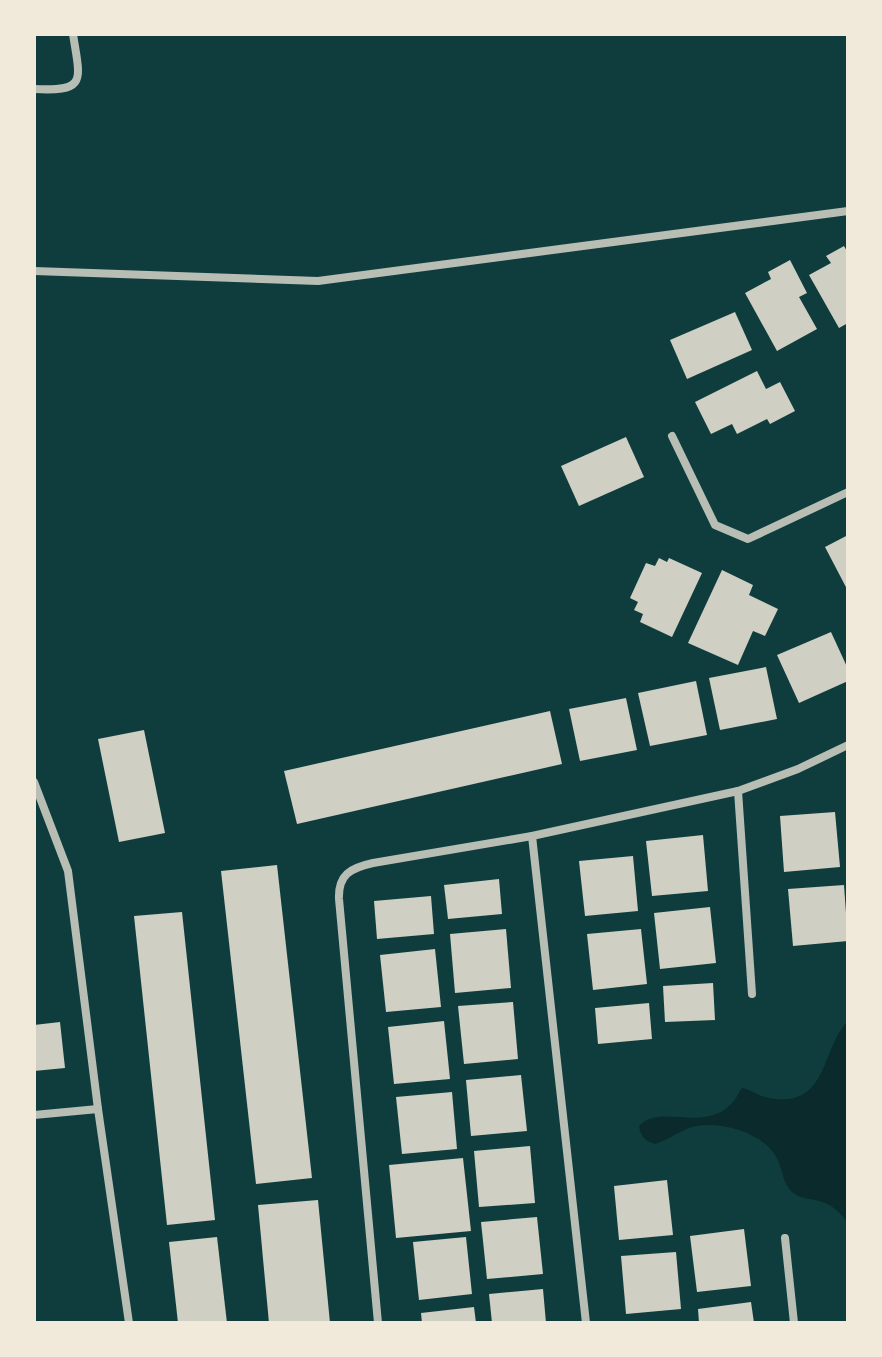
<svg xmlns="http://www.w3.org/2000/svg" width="882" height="1357" font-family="Barlow,sans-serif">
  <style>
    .water { fill: #0a2a2b }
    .building { fill: #cfcfc3 }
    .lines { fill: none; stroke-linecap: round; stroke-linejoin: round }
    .minor { stroke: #b8beb3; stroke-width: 8 }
  </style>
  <rect width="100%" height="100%" fill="#0f3d3e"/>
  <!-- water -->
  <path class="water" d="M848,1021V1223C841,1214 835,1207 825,1203C813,1198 799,1200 790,1190C782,1181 782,1165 775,1155C760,1131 715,1119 689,1128C678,1132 668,1140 655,1144C645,1141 641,1137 639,1126C660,1103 704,1133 731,1104C736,1100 738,1093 742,1088C751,1090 757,1095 765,1097C829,1112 820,1049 848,1021Z"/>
  <!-- building -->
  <g class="building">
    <path d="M844,246L848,253V323L839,328L809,275L831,263L826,256Z"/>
    <path d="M790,260L807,293L799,297L817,329L777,351L745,293L771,279L768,272Z"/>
    <path d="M735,312L752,350L687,379L670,340Z"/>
    <path d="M757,371L766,389L780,382L795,411L770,424L767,419L737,434L732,424L711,434L695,402Z"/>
    <path d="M626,437L644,477L579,506L561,466Z"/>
    <path d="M848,535V591L825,547Z"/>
    <path d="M659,558L667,562L669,558L702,573L672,637L640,622L643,614L634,610L638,602L630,598L646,563L655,566Z"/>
    <path d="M722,570L753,585L749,595L778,609L765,636L753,631L738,665L688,643Z"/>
    <path d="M831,632L848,669V681L799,703L777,655Z"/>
    <path d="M766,667L777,719L720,730L709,678Z"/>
    <path d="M696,681L707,735L650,746L638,693Z"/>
    <path d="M626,698L637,750L580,761L569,709Z"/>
    <path d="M550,711L562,764L297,824L284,771Z"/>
    <path d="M144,730L165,833L119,842L98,739Z"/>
    <path d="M835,812L840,867L784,872L780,816Z"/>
    <path d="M703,835L708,891L652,896L646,841Z"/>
    <path d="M633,856L638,911L585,916L579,861Z"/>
    <path d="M277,865L312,1178L256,1184L221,871Z"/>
    <path d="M499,879L502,914L448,919L444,885Z"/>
    <path d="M844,885L848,941L793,946L788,889Z"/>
    <path d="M431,896L434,934L377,939L374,901Z"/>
    <path d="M710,907L716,963L660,969L654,913Z"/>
    <path d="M182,912L215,1220L167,1225L134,916Z"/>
    <path d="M506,929L511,988L455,993L450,934Z"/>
    <path d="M641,929L647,984L593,990L587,934Z"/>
    <path d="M435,949L441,1007L386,1012L380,955Z"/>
    <path d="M713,983L715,1020L665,1022L663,986Z"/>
    <path d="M513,1002L518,1059L464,1064L458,1006Z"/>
    <path d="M649,1003L652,1039L598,1044L595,1008Z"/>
    <path d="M444,1021L450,1079L394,1084L388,1027Z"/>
    <path d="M60,1022L65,1068L34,1071V1025Z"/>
    <path d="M521,1075L527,1131L471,1136L466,1080Z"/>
    <path d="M452,1092L457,1149L402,1154L396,1097Z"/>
    <path d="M530,1146L535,1203L479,1207L474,1151Z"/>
    <path d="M463,1158L471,1231L396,1238L389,1165Z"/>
    <path d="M667,1180L673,1235L619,1240L614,1186Z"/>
    <path d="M318,1200L330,1323H269L258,1205Z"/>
    <path d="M537,1217L543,1274L487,1279L481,1222Z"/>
    <path d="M744,1229L751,1286L697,1292L690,1236Z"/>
    <path d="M217,1237L227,1323H178L169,1242Z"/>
    <path d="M466,1237L472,1294L419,1300L413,1242Z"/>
    <path d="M676,1252L681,1309L626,1314L621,1256Z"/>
    <path d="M543,1289L546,1323H492L489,1294Z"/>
    <path d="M751,1302L754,1323H699L698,1309Z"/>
    <path d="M474,1307L476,1323H422L421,1313Z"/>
  </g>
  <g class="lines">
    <!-- minor -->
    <g class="minor">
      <path d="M34,89C88,92 80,80 73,34"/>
      <path d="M34,271L318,281L848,211"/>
      <path d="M672,436L715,525L748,539L848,492"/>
      <path d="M34,782L68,871L98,1109L129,1323"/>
      <path d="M738,791L752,994"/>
      <path d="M532,836L586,1323"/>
      <path d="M34,1115L98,1109"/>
      <path d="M785,1238L794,1323"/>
      <path d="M378,1323L339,899C338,875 350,868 373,863L532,836L738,791L798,769L848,745"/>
    </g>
  </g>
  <!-- border -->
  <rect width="882" height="1357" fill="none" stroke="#f1e9da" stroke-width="72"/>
</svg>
